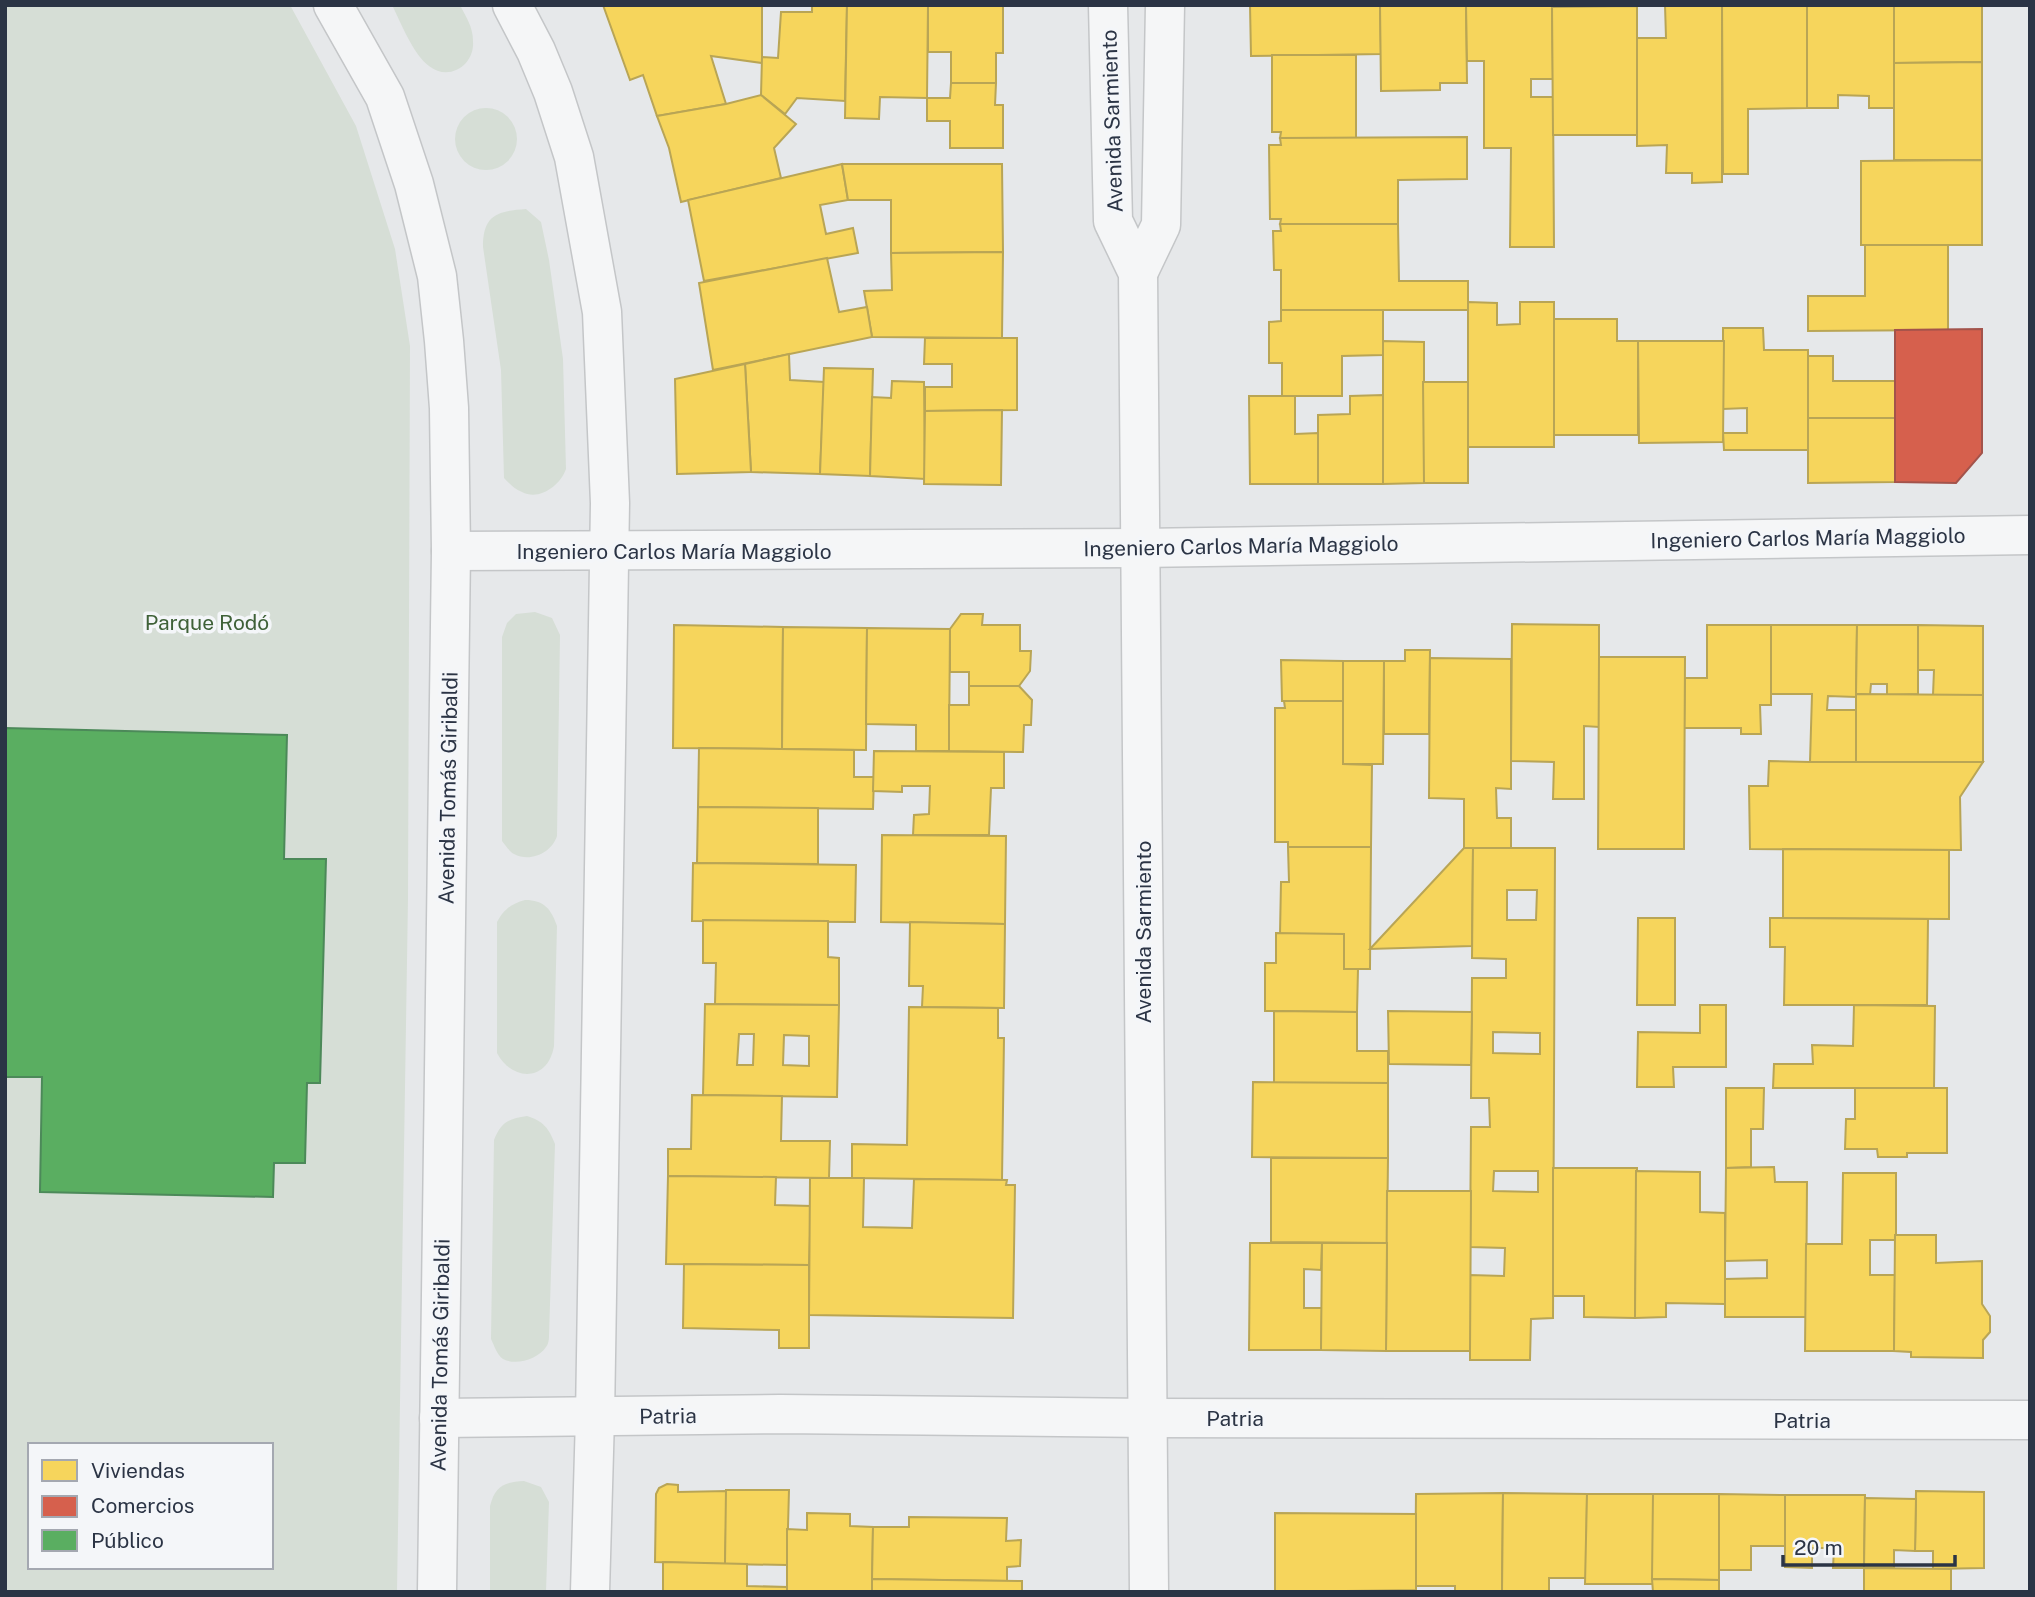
<svg xmlns="http://www.w3.org/2000/svg" width="2035" height="1597" font-family="'Public Sans',sans-serif">
  <style>
    .green { fill: #d6ded6; fill-rule: evenodd }
    .homes { fill: #f6d55c; stroke: #b9a555; stroke-width: 2; fill-rule: evenodd }
    .shops { fill: #d6604d; stroke: #a3534b; stroke-width: 2 }
    .public { fill: #5aae61; stroke: #4c8959; stroke-width: 2 }
    .lines { fill: none; stroke-linecap: round; stroke-linejoin: round }
    .minor-casing { stroke: #c4c6c8; stroke-width: 41 }
    .minor { stroke: #f5f6f7; stroke-width: 38 }
    .labels { text-anchor: middle; dominant-baseline: central; stroke-width: 7; stroke-linejoin: round; paint-order: stroke }
    .street-label { font-size: 21px; fill: #2b3445; stroke: #f4f6f9 }
    .park-label { font-size: 21px; fill: #3f6138; stroke: #f4f6f9 }
  </style>
  <rect width="100%" height="100%" fill="#e6e8ea"/>
  <!-- green -->
  <g class="green">
    <path d="M5,5H290L356,126L395,249L410,346L408,898L397,1592H5ZM30,1445H271V1567H30Z"/>
    <path d="M392,5H460C466,17 473,27 473,41C475,65 449,82 429,66C413,54 401,23 392,5Z"/>
    <circle cx="486" cy="139" r="31"/>
    <path d="M526,209L541,222L549,260L563,359L566,469C560,486 539,501 522,492C514,489 510,484 504,478L501,370L483,247C483,215 497,211 526,209Z"/>
    <path d="M535,612L552,618L560,635L557,836C552,852 531,863 514,854C510,852 505,845 502,841V637L507,623L516,614Z"/>
    <path d="M525,900C544,900 551,909 557,926L554,1046C548,1082 512,1082 497,1053V922C504,909 511,904 525,900Z"/>
    <path d="M527,1116C543,1121 549,1128 555,1144L549,1336C549,1340 548,1345 546,1347C538,1359 516,1366 503,1359C497,1355 494,1345 491,1339L494,1140C501,1122 508,1119 527,1116Z"/>
    <path d="M524,1481L541,1487L549,1502L546,1592H490V1506C495,1486 504,1482 524,1481Z"/>
  </g>
  <!-- homes -->
  <g class="homes">
    <path d="M603,5H762V63L711,56L726,104L657,116L643,75L630,80Z"/>
    <path d="M812,5H847L845,101L797,98L785,114L761,95L762,57L778,58L781,12H812Z"/>
    <path d="M847,5H928L927,98L880,97L879,119L845,118Z"/>
    <path d="M928,5H1003V53H996V83H951V52H928Z"/>
    <path d="M1250,5H1380L1381,54L1251,56Z"/>
    <path d="M1380,5H1466L1467,83H1440V90L1381,91Z"/>
    <path d="M1466,5H1552L1553,79H1531V97H1553L1554,247H1510L1511,148H1484V61H1467Z"/>
    <path d="M1665,5H1722V182L1692,183V173H1666L1667,145L1637,146V38H1666Z"/>
    <path d="M1722,5H1807V108L1748,109V174H1723Z"/>
    <path d="M1807,5H1894V108H1869V96L1838,95V108H1807Z"/>
    <path d="M1894,5H1982V62L1894,63Z"/>
    <path d="M1637,6V135H1553L1552,7Z"/>
    <path d="M1272,55H1356V138H1280L1281,132H1272Z"/>
    <path d="M1982,62V160H1894V63Z"/>
    <path d="M951,83H996L995,105H1003V148H950V121H927V98H950Z"/>
    <path d="M761,95L796,124L774,148L781,178L681,202L669,148L657,116L726,104Z"/>
    <path d="M1467,137V179L1398,180V224H1280L1281,219H1270L1269,145H1281L1280,138Z"/>
    <path d="M1982,160V245H1861V161Z"/>
    <path d="M842,164L848,200L820,205L826,234L853,228L858,253L704,281L688,200Z"/>
    <path d="M842,164H1002L1003,252L891,253V200H848Z"/>
    <path d="M1280,224H1398L1399,281H1468V310H1281V270H1274L1273,231H1281Z"/>
    <path d="M1865,245H1948V330L1808,331V296H1865Z"/>
    <path d="M1003,252L1002,338L872,337L864,291L892,290L891,253Z"/>
    <path d="M827,258L839,312L867,307L872,337L713,370L699,283Z"/>
    <path d="M1468,302L1497,303V325L1520,324V302H1554V447H1468Z"/>
    <path d="M1281,310H1383V355L1342,356V396H1282V363H1269V322L1281,321Z"/>
    <path d="M1554,319H1617V341H1638V435H1554Z"/>
    <path d="M1723,328H1763L1764,350H1808V450H1724L1723,433H1747V408L1723,409Z"/>
    <path d="M925,338H1017V410L925,411V387H952V364H924Z"/>
    <path d="M1383,341L1424,342V483L1383,484Z"/>
    <path d="M1638,341H1724L1723,442L1639,443Z"/>
    <path d="M789,354L790,380L824,382L820,474L751,472L745,364Z"/>
    <path d="M1808,356H1833V381H1895V418H1808Z"/>
    <path d="M745,364L751,472L677,474L675,379Z"/>
    <path d="M824,368L873,369L870,476L820,474Z"/>
    <path d="M892,381L924,382L925,479L870,476L872,397L891,398Z"/>
    <path d="M1423,382H1468V483H1424Z"/>
    <path d="M1383,395V484H1318V415L1350,414V396Z"/>
    <path d="M1249,396H1295V434L1318,433V484H1250Z"/>
    <path d="M1002,410L1001,485L924,484L925,411Z"/>
    <path d="M1808,418H1895V482L1808,483Z"/>
    <path d="M961,614H983L982,625H1020V651H1031L1030,671L1019,686H969V672H950V629Z"/>
    <path d="M1512,624L1599,625V727L1584,726V799H1553L1554,762L1511,761Z"/>
    <path d="M674,625L783,627L782,749L673,748Z"/>
    <path d="M1707,625H1771V705H1760L1761,734H1741V728H1684L1685,678H1707Z"/>
    <path d="M1771,625H1857L1856,697L1828,696L1827,710H1857L1856,762H1810L1812,694H1771Z"/>
    <path d="M1857,625H1918V694L1887,695V684H1871L1870,695L1856,694Z"/>
    <path d="M1918,625L1983,626V695H1933L1934,670H1918Z"/>
    <path d="M783,627L867,628L866,750L782,749Z"/>
    <path d="M867,628L950,629L949,751H916V725L866,724Z"/>
    <path d="M1405,650H1430L1429,734H1384V661H1405Z"/>
    <path d="M1599,657H1685L1684,849H1598Z"/>
    <path d="M1430,658L1511,659V789L1496,788L1497,818H1511V848H1464V799L1429,798Z"/>
    <path d="M1281,660L1343,661V701H1282Z"/>
    <path d="M1343,661H1384L1383,764H1343Z"/>
    <path d="M969,686H1019L1032,700L1031,725H1024L1023,752L949,751V705H969Z"/>
    <path d="M1856,694L1983,695V762H1856Z"/>
    <path d="M1284,701H1343V764L1372,765L1371,847H1288V842H1275V708H1285Z"/>
    <path d="M699,748L854,750V777H874L873,809L698,807Z"/>
    <path d="M874,751L1004,752V788H991L989,835H913L914,815L929,814L930,786H902V792L873,791Z"/>
    <path d="M1769,761L1810,762H1983L1960,797L1961,850L1750,849L1749,786H1768Z"/>
    <path d="M698,807L818,808V864L697,863Z"/>
    <path d="M882,835L1006,836L1005,924L881,922Z"/>
    <path d="M1288,847H1371L1370,969H1344V934H1280L1281,882H1289Z"/>
    <path d="M1464,848H1473L1472,946L1370,949Z"/>
    <path d="M1473,848H1555L1553,1318L1531,1319L1530,1360H1470V1275L1504,1276L1505,1248L1470,1247L1471,1127H1490L1489,1098H1471L1472,978H1506V959L1472,958ZM1507,890H1537L1536,920H1507ZM1493,1032L1540,1033V1054L1493,1053ZM1494,1171H1538V1192L1493,1191Z"/>
    <path d="M1783,849L1949,850V919L1783,918Z"/>
    <path d="M693,863L856,865L855,922L692,921Z"/>
    <path d="M1638,918H1675V1005H1637Z"/>
    <path d="M1770,918L1928,919L1927,1005H1784L1785,947H1770Z"/>
    <path d="M703,920L828,921V957L839,958V1005L715,1004L716,963H703Z"/>
    <path d="M910,922L1005,924L1004,1008L922,1007L923,986H909Z"/>
    <path d="M1276,933L1344,934V969H1358L1357,1012L1265,1011V963H1276Z"/>
    <path d="M705,1004L839,1005L837,1097L703,1095ZM739,1034H754L753,1065H737ZM784,1035L809,1036V1066L783,1065Z"/>
    <path d="M1700,1005H1726V1067H1673L1674,1087H1637L1638,1032L1700,1033Z"/>
    <path d="M1854,1005L1935,1006L1934,1088H1773L1774,1064H1813L1812,1045L1853,1046Z"/>
    <path d="M909,1007L998,1008V1038H1004L1002,1180L852,1178V1144L907,1145Z"/>
    <path d="M1274,1011L1357,1012V1051H1388V1083H1274Z"/>
    <path d="M1388,1011L1472,1012L1471,1065L1389,1064Z"/>
    <path d="M1253,1082L1388,1083V1158L1252,1157Z"/>
    <path d="M1726,1088H1764L1763,1129H1751V1167L1726,1168Z"/>
    <path d="M1855,1088H1947V1153H1907V1157H1878L1877,1149H1845L1846,1119H1855Z"/>
    <path d="M692,1095L782,1096L781,1141H830L829,1178L668,1176V1149H691Z"/>
    <path d="M1271,1158H1388L1387,1243L1271,1242Z"/>
    <path d="M1774,1167L1775,1182H1807L1806,1317H1725V1279L1767,1278V1260L1725,1261L1726,1168Z"/>
    <path d="M1553,1168H1637L1635,1318L1584,1317V1296H1553Z"/>
    <path d="M1636,1171L1700,1172V1212L1725,1213V1304L1666,1303V1317L1635,1318Z"/>
    <path d="M1843,1173H1896V1240H1870V1275H1895L1894,1351H1805L1806,1244H1842Z"/>
    <path d="M668,1176L776,1177L775,1205L811,1206L809,1265L666,1264Z"/>
    <path d="M810,1178H864L863,1227L912,1228L914,1179L1007,1180L1006,1185H1015L1013,1318L809,1315Z"/>
    <path d="M1387,1191H1471L1470,1351H1386Z"/>
    <path d="M1895,1235H1936V1263L1982,1261V1304L1990,1316V1332L1983,1340V1358L1911,1357V1352L1894,1351Z"/>
    <path d="M1250,1243H1322L1321,1270L1304,1269V1308H1322L1321,1350H1249Z"/>
    <path d="M1322,1243H1387L1386,1351L1321,1350Z"/>
    <path d="M684,1264L809,1265V1348H779V1330L683,1328Z"/>
    <path d="M667,1484L678,1485V1492L727,1491L725,1564L655,1562L656,1494L659,1488Z"/>
    <path d="M726,1490H789L787,1565L725,1564Z"/>
    <path d="M1916,1491L1984,1492V1568L1933,1569V1551H1915Z"/>
    <path d="M1503,1493L1502,1592H1455V1586H1415L1416,1494Z"/>
    <path d="M1503,1493L1587,1494L1586,1578H1549V1592H1502Z"/>
    <path d="M1587,1494H1653V1584H1585Z"/>
    <path d="M1653,1494H1719V1580L1652,1579Z"/>
    <path d="M1719,1494L1785,1495V1546H1751V1570H1719Z"/>
    <path d="M1785,1495H1865L1864,1568H1833L1834,1548H1812V1568L1785,1567Z"/>
    <path d="M1865,1498L1916,1499L1915,1551L1894,1550V1568H1864Z"/>
    <path d="M807,1513L850,1514V1526L873,1527L872,1592H787V1529L807,1530Z"/>
    <path d="M1275,1513L1416,1514V1590L1275,1592Z"/>
    <path d="M909,1517L1007,1518L1006,1541L1021,1540L1020,1566L1007,1567V1581L872,1579L873,1527H909Z"/>
    <path d="M663,1562L747,1564V1586L787,1587V1592H663Z"/>
    <path d="M1864,1568L1951,1569V1592H1864Z"/>
    <path d="M872,1579L1022,1581V1592H872Z"/>
    <path d="M1652,1579L1719,1580V1592H1653Z"/>
  </g>
  <!-- shops -->
  <path class="shops" d="M1982,329V453L1956,483L1895,482V330Z"/>
  <!-- public -->
  <path class="public" d="M5,728L287,735L284,859H326L320,1083H307L305,1163H274L273,1197L40,1192L42,1077H5Z"/>
  <g class="lines">
    <!-- minor casing -->
    <g class="minor-casing">
      <g id="minor">
        <path d="M333,5L385,97L414,184L437,276L444,341L449,408L451,551L437,1592"/>
        <path d="M512,5L536,51L553,92L574,157L602,312L610,503L595,1417L590,1592"/>
        <path d="M1108,5L1113,221L1138,273L1149,1592"/>
        <path d="M1138,273L1161,225L1165,5"/>
        <path d="M451,551L1140,548L2030,535"/>
        <path d="M439,1418L780,1414L1148,1418L2030,1420"/>
      </g>
    </g>
    <!-- minor -->
    <use href="#minor" class="minor"/>
  </g>
  <g class="labels">
    <!-- street labels -->
    <g class="street-label">
      <text transform="translate(1112 121) rotate(-92)">Avenida Sarmiento</text>
      <text transform="translate(1808 538) rotate(-1)">Ingeniero Carlos María Maggiolo</text>
      <text transform="translate(1241 546) rotate(-1)">Ingeniero Carlos María Maggiolo</text>
      <text x="674" y="551">Ingeniero Carlos María Maggiolo</text>
      <text transform="translate(448 788) rotate(-89)">Avenida Tomás Giribaldi</text>
      <text transform="translate(1143 932) rotate(-90)">Avenida Sarmiento</text>
      <text transform="translate(440 1355) rotate(-89)">Avenida Tomás Giribaldi</text>
      <text transform="translate(668 1416) rotate(-1)">Patria</text>
      <text x="1235" y="1418">Patria</text>
      <text x="1802" y="1420">Patria</text>
    </g>
    <!-- park labels -->
    <g class="park-label">
      <text x="207" y="622">Parque Rodó</text>
    </g>
  </g>
  <!-- border -->
  <rect width="2035" height="1597" fill="none" stroke="#2b3445" stroke-width="14"/>
  <!-- legend -->
  <rect x="28" y="1443" width="245" height="126" fill="#f4f6f9" stroke="#a4a8b1" stroke-width="2"/>
  <rect x="42" y="1460" width="35" height="21" fill="#f6d55c" stroke="#a4a8b1" stroke-width="2"/>
  <text x="91" y="1478" font-size="21" fill="#2b3445">Viviendas</text>
  <rect x="42" y="1496" width="35" height="21" fill="#d6604d" stroke="#a4a8b1" stroke-width="2"/>
  <text x="91" y="1513" font-size="21" fill="#2b3445">Comercios</text>
  <rect x="42" y="1530" width="35" height="21" fill="#5aae61" stroke="#a4a8b1" stroke-width="2"/>
  <text x="91" y="1548" font-size="21" fill="#2b3445">Público</text>
  <!-- scale -->
  <path d="M1783 1555v10h172v-10" fill="none" stroke="#2b3445" stroke-width="3.5"/>
  <text x="1794" y="1555" font-size="21" fill="#2b3445" stroke="#f4f6f9" stroke-width="5" paint-order="stroke">20 m</text>
</svg>
